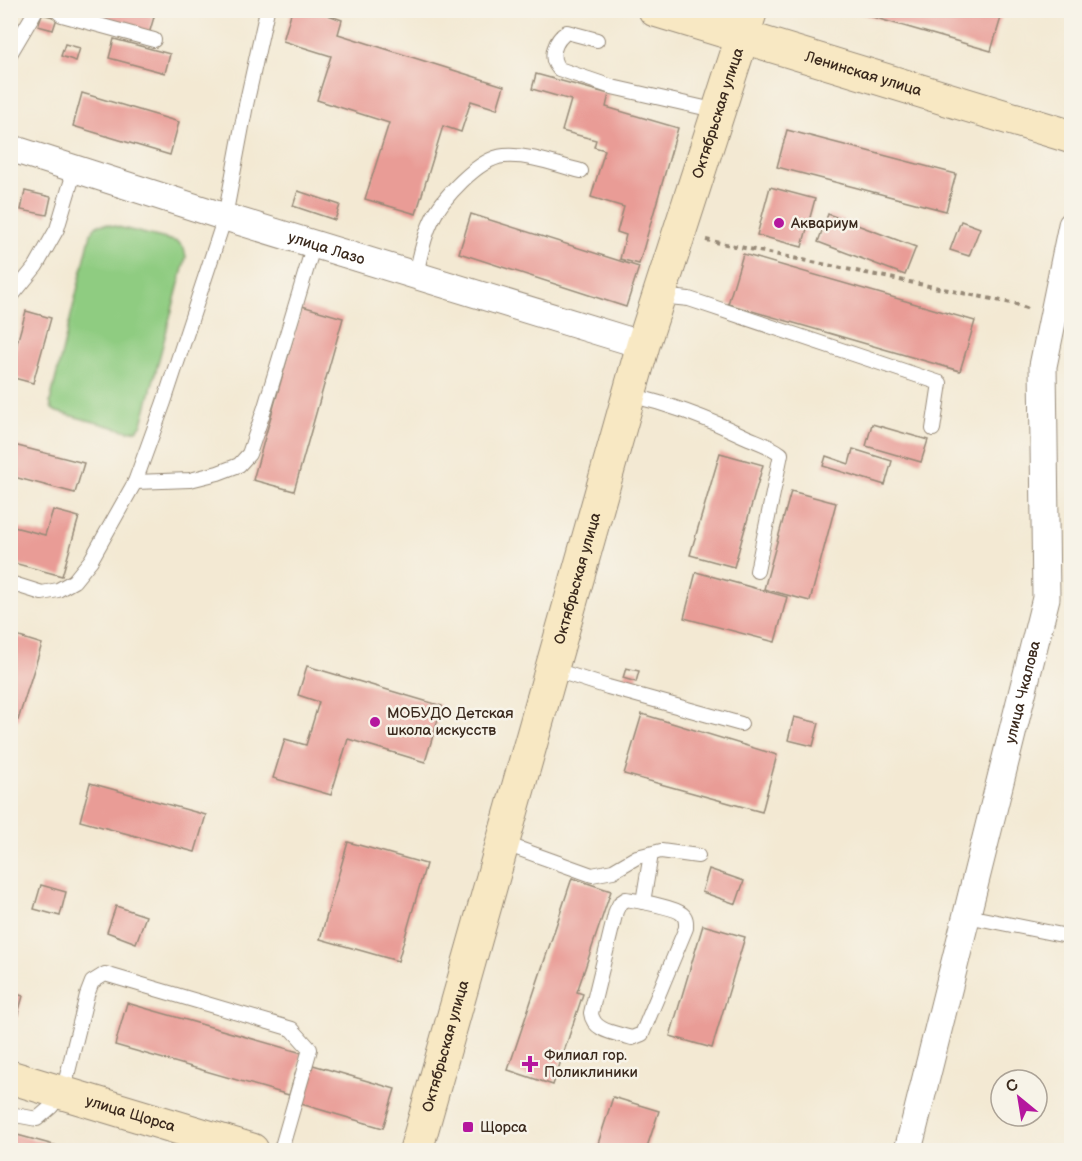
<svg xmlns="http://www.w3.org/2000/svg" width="1082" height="1161" font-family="'Balsamiq Sans',sans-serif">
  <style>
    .green { fill: #8fcc81; stroke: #657b50; stroke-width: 1.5 }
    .building { fill: #e99c96 }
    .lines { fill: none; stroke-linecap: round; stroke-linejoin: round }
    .lane-casing { stroke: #978a78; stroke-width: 16 }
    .street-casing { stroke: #978a78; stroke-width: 29 }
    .secondary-casing { stroke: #978a78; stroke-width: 35 }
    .path { stroke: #978a78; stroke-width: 4; stroke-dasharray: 4.5 4.5; stroke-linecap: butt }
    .lane { stroke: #fff; stroke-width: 14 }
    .street { stroke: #fff; stroke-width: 27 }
    .secondary { stroke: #f8e8c3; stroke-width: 33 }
    .poi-dot { fill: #b5179e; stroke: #f7f3e8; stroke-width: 2 }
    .labels { text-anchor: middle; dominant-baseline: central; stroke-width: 5; stroke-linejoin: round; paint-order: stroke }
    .street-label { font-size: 15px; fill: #3b2a1e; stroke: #f7f3e8 }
    .poi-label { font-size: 15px; fill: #3b2a1e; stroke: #f7f3e8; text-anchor: start }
  </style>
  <rect width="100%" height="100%" fill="#f7f3e8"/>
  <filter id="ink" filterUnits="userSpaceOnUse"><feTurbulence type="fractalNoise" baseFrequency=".0167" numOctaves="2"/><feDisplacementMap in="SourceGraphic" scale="12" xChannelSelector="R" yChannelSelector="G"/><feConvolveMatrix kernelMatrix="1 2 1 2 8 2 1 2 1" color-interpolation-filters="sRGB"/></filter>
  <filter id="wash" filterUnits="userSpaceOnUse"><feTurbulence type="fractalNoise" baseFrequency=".008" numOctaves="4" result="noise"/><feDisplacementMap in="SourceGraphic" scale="24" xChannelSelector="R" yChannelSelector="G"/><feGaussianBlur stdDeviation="1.35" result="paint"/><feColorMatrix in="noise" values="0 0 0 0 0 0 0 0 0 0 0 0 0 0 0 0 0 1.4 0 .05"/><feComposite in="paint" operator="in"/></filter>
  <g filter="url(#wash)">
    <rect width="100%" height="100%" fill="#f3e9d3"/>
    <!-- green -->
    <path class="green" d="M106,224L178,242L184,248L186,257L142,424L137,430L128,431L57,412L52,409L50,402L91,233L97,225Z"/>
    <g id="blocks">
      <!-- building -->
      <g class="building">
        <path d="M135,10L154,17L149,34L78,11Z"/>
        <path d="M292,10H314L342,20L338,34L504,86L497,109L471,101L461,132L443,126L416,214L365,199L389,123L317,100L331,56L283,41Z"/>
        <path d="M848,10H1001L1003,11L991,51Z"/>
        <path d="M42,14L57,18L53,30L38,26Z"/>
        <path d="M114,39L170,54L165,73L109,58Z"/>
        <path d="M65,44L80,48L76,61L61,56Z"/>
        <path d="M536,74L609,94L606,107L678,128L639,264L620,259L626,235L617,232L624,207L591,197L605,150L594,147L596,140L562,131L571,100L532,89Z"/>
        <path d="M82,93L179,122L170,155L73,126Z"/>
        <path d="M787,130L956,174L946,211L777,167Z"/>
        <path d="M770,187L815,199L802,247L757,235Z"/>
        <path d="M25,191L51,197L47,215L21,210Z"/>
        <path d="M298,191L340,205L335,220L293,206Z"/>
        <path d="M471,214L639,267L626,307L459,253Z"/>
        <path d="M828,214L916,247L905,275L818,242Z"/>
        <path d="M961,221L980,228L969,256L950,250Z"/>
        <path d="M743,254L975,321L960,371L728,304Z"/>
        <path d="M302,306L343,318L294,491L253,480Z"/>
        <path d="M26,311L51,318L33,383L10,377V368Z"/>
        <path d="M872,424L928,440L921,462L866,446Z"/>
        <path d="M10,444L84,463L75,493L10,476Z"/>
        <path d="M853,449L892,461L885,485L823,466L826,456L849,464Z"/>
        <path d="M720,453L763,465L734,567L690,555Z"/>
        <path d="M791,491L836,503L810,601L764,589Z"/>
        <path d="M53,510L79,517L62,576L10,562V526L45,535Z"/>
        <path d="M696,572L787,597L775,642L684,618Z"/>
        <path d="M10,634L42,644L18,720L10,718Z"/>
        <path d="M307,666L442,706L425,762L348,739L331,795L273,778L285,739L306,745L319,702L298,695Z"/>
        <path d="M626,668L639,671L636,682L623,678Z"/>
        <path d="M642,714L777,755L762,812L624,774Z"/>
        <path d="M794,717L819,723L813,746L788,740Z"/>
        <path d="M90,783L206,815L195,852L80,821Z"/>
        <path d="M348,842L426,864L398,961L320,939Z"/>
        <path d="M709,869L744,881L736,904L702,892Z"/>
        <path d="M572,878L611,891L577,992L583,994L553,1085L508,1070Z"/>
        <path d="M41,885L66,892L60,916L34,909Z"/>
        <path d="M116,906L146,916L136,943L107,932Z"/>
        <path d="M703,925L745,937L712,1048L670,1036Z"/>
        <path d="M10,992L23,996L17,1017L10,1015Z"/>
        <path d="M127,1003L302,1053L289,1095L115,1045Z"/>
        <path d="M313,1065L395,1089L383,1128L301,1104Z"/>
        <path d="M613,1097L659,1111L646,1150H596Z"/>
        <path d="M10,1133L72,1150H10Z"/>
      </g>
    </g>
  </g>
  <g filter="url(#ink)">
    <use href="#blocks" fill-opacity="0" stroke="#978a78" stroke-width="1.5"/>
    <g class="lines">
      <!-- lane casing -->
      <g class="lane-casing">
        <g id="lane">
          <path d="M56,10L62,15L154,40"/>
          <path d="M597,40L567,32C555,40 548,57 559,69L612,87L718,111"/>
          <path d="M10,54L36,10"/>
          <path d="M416,275C420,257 423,239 431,222C441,199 479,158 504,156C530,154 557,165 581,171"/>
          <path d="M659,296L689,299L940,383L933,429"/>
          <path d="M10,298L36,266L57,229L75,169"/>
          <path d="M629,395C669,404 707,418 744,436C757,442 769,445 781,454L757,571"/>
          <path d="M135,482L190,480L218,473L239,465L249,454L265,407L314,244"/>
          <path d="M10,583L42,593L58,590L74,581L91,560L135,482L164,402L225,217L246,105L267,10"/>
          <path d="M552,669L608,687L741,724"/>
          <path d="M503,843L592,875L613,871L637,857L661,851L698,856"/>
          <path d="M626,899C637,901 675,907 682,914C687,918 686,923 686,928L642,1034L632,1038C617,1033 593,1032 591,1013L616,911L620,903Z"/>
          <path d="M643,902L651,854"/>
          <path d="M967,916L1072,937"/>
          <path d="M10,1114L37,1119L51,1107L63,1092L87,995L92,982L105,974L292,1029L310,1049L281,1150"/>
        </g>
      </g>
      <!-- street casing -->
      <g class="street-casing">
        <g id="street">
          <path id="s1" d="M10,148L225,217L643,345"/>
          <path id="s2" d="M908,1150L1046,598L1043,366L1072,225"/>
        </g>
      </g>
      <!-- secondary casing -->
      <g class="secondary-casing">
        <g id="secondary">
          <path id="s3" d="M655,10L1072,137"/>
          <path id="s4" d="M10,1077L252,1150"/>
          <path id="s5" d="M416,1150L643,345L751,10"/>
        </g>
      </g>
      <!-- path -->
      <path class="path" d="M706,240L1016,304L1031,310"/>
      <!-- lane -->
      <use href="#lane" class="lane"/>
      <!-- street -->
      <use href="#street" class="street"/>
      <!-- secondary -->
      <use href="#secondary" class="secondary"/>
    </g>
  </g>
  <!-- markers -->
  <g class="poi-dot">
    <circle cx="779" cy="223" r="6"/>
    <circle cx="375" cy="722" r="6"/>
    <path d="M527 1055h6v6h6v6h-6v6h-6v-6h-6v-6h6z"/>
    <rect x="462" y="1121" width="12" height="12" rx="3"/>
  </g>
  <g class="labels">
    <!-- street labels -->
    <g class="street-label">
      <text stroke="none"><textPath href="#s3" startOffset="218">Ленинская улица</textPath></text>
      <text stroke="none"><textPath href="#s5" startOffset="1080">Октябрьская улица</textPath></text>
      <text stroke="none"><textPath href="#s1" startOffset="332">улица Лазо</textPath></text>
      <text stroke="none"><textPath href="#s5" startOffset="594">Октябрьская улица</textPath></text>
      <text stroke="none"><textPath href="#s2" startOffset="472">улица Чкалова</textPath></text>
      <text stroke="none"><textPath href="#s5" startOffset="108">Октябрьская улица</textPath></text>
      <text stroke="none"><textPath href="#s4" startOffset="126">улица Щорса</textPath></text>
    </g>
    <!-- poi labels -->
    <g class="poi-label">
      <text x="791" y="223">Аквариум</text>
      <text x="387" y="713">МОБУДО Детская<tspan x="387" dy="17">школа искусcтв</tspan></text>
      <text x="544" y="1055">Филиал гор.<tspan x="544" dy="17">Поликлиники</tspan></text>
      <text x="480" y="1127">Щорса</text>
    </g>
  </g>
  <!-- margin -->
  <rect width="1082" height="1161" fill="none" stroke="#f7f3e8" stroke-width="36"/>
  <!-- north arrow -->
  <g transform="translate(1019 1098) rotate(330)"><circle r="28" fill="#f7f3e8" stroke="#aca397" stroke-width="1.5"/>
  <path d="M0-4.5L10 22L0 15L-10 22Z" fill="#b5179e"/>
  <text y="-9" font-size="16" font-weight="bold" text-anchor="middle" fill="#3b2a1e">С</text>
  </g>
</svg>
